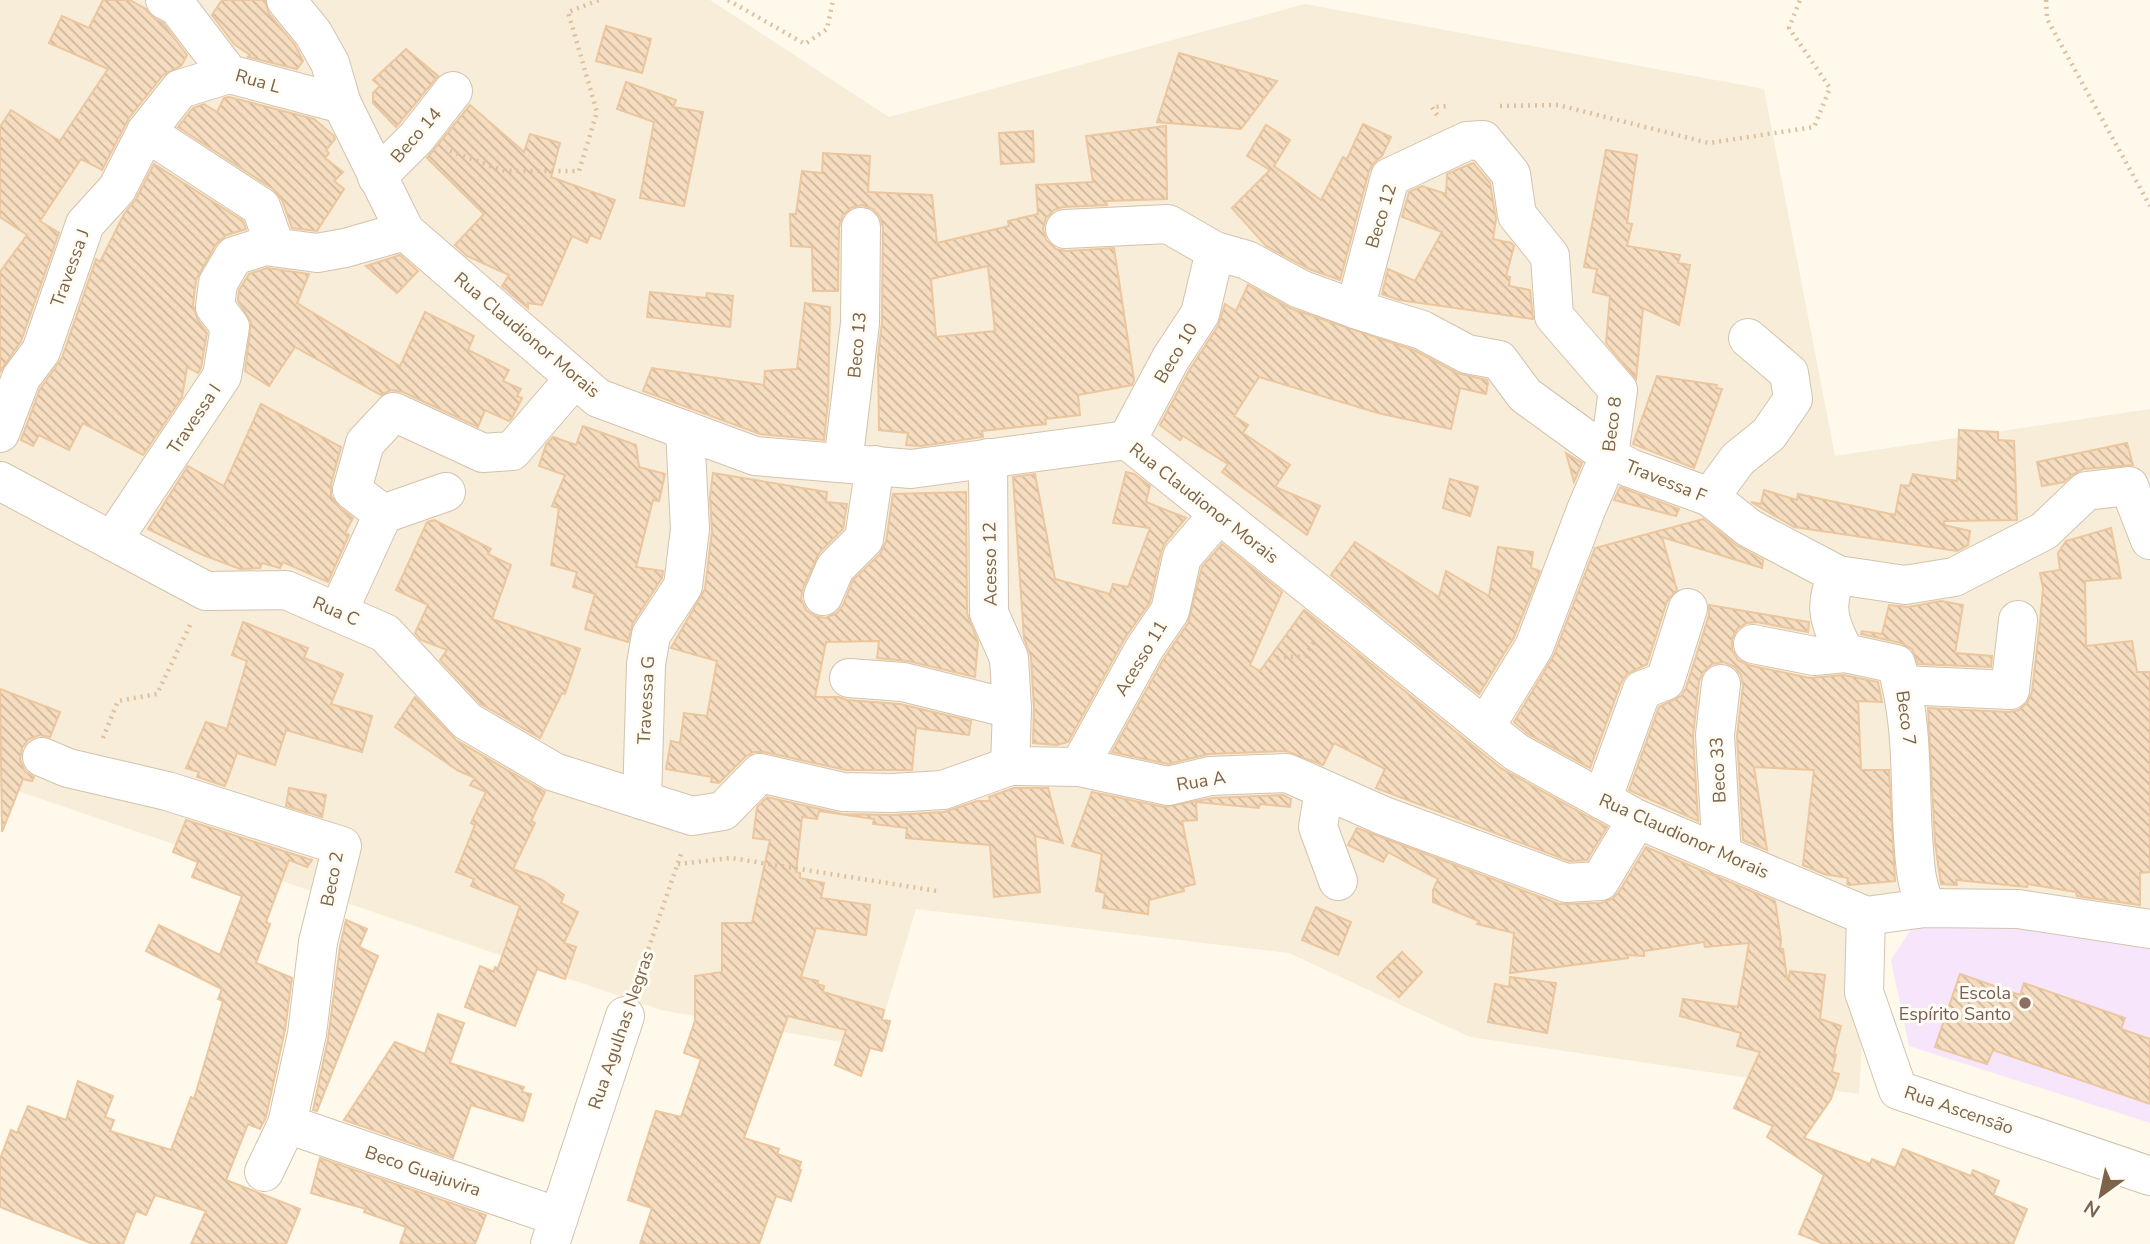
<svg xmlns="http://www.w3.org/2000/svg" width="2150" height="1244" font-family="'Nunito Sans',sans-serif">
  <style>
    .residential { fill: #f7edd8 }
    .education { fill: #f7e6fb }
    .building { fill: url(#building-back-hatch); stroke: #ebc69e; stroke-width: 2; fill-rule: evenodd }
    .lines { fill: none; stroke-linecap: round; stroke-linejoin: round }
    .minor-casing { stroke: #d3c3ae; stroke-width: 40 }
    .path { stroke: #ddc1a1; stroke-width: 4.5; stroke-dasharray: 2 5; stroke-linecap: butt }
    .minor { stroke: #fff; stroke-width: 38 }
    .education-dot { fill: #8d6e63; stroke: #fffcf3; stroke-width: 2.5 }
    .labels { text-anchor: middle; dominant-baseline: central; stroke-width: 6; stroke-linejoin: round; paint-order: stroke }
    .street-label { font-size: 18px; fill: #7d634a; stroke: #fffcf3 }
    .education-label { font-size: 18px; fill: #785e54; stroke: #fffcf3; text-anchor: end }
  </style>
  <defs>
    <pattern id="building-back-hatch" width="6" height="6" patternUnits="userSpaceOnUse" patternTransform="scale(1.75)"><rect width="6" height="6" fill="#f6ddbf"/><path d="M-1 5l2 2M0 0l6 6M5-1l2 2" fill="none" stroke="#ccb79d"/></pattern>
  </defs>
  <rect width="100%" height="100%" fill="#fef9eb"/>
  <!-- residential -->
  <path class="residential" d="M0,0H710L889,117L1305,4L1764,89L1835,456L2150,409V913L1928,886L1870,904L1859,1094L1470,1037L1289,953L916,909L874,1048L661,1010L0,785Z"/>
  <!-- education -->
  <path class="education" d="M1984,923L2150,949V1123L1909,1046L1891,960L1913,926Z"/>
  <!-- building -->
  <g class="building">
    <path d="M103,0H130L146,9L155,19L163,23L187,55L181,66L163,75L129,118L102,170L81,159L40,221L59,233L21,341L0,372V272L27,235L0,217V127L11,110L60,141L108,69L49,43L62,16L89,28Z"/>
    <path d="M222,0H265L269,14L295,45L303,61L297,69L248,57L250,55L234,44L212,15Z"/>
    <path d="M606,26L651,39L642,73L596,61Z"/>
    <path d="M406,49L438,76L396,127L373,103V93L380,86L373,80Z"/>
    <path d="M1179,53L1277,81L1241,129L1157,122Z"/>
    <path d="M626,82L676,100L673,107L703,112L684,206L640,198L654,122L617,109Z"/>
    <path d="M229,97L314,119L334,136L335,139L326,150L329,153L325,158L343,172L334,181L344,189L317,231L292,228L282,200L273,189L178,127L193,108L204,104L217,112L224,98Z"/>
    <path d="M470,105L524,152L530,134L560,143L551,177L615,200L600,239L590,235L587,243L572,236L542,305L528,303V308L502,286L509,275L467,256L455,245L484,214L427,158Z"/>
    <path d="M1363,124L1391,137L1382,156L1374,163L1369,171L1340,280L1309,269L1266,246L1232,208L1270,170L1247,156L1266,125L1290,140L1274,166L1321,200L1343,157L1347,159Z"/>
    <path d="M1166,126L1167,199L1106,201L1107,205L1063,207L1054,210L1046,218L1043,229L1046,240L1056,249L1066,251L1114,248L1134,380L1132,385L1078,395L1080,415L1045,419L1046,424L982,431L983,437L921,446L906,445L908,433L879,430L878,356L882,323L883,227L880,217L873,209L862,205L851,208L843,215L839,227L838,291H813L812,247L791,246L790,214H796L802,171L822,173L823,153L870,156L868,192L932,195L937,243L1009,226L1008,221L1038,214L1036,185L1093,182L1086,136ZM988,266L995,331L936,337L931,279Z"/>
    <path d="M1033,131L1034,162L1001,164L999,133Z"/>
    <path d="M1606,150L1637,155L1627,223L1632,224L1627,246L1680,255L1678,263L1690,265L1679,325L1643,308L1636,379L1606,343L1610,296L1593,292L1597,269L1584,267Z"/>
    <path d="M1473,163L1490,183L1496,219L1493,239L1511,243L1514,246L1506,276L1510,277L1509,286L1530,290L1533,319L1399,300L1382,294L1388,269L1415,281L1442,232L1402,217L1409,192L1422,186L1446,194L1447,174Z"/>
    <path d="M154,164L243,221L246,229L227,235L216,244L196,280L193,305L198,320L207,333L201,368L198,373L187,367L182,397L143,455L83,423L69,450L39,435L33,446L21,440L40,389L62,358L96,259L100,262L124,214L136,199Z"/>
    <path d="M400,255L418,271L397,293L366,266Z"/>
    <path d="M267,268L309,274L297,303L400,366L425,312L474,336L468,350L509,370L503,381L521,389L517,396L522,398L512,418L509,421L485,410L478,427L403,392L391,390L381,395L295,347L269,386L245,371L251,322L238,301L239,290L249,274Z"/>
    <path d="M1248,285L1292,309L1414,350L1457,373L1487,380L1488,383L1486,394L1460,388L1451,429L1378,413L1259,377L1234,416L1248,425L1243,433L1290,465L1275,487L1320,506L1307,535L1222,472L1228,464L1183,436L1180,440L1160,425L1190,369L1218,326L1225,304L1236,311Z"/>
    <path d="M650,292L706,298L707,293L733,296L730,327L647,317Z"/>
    <path d="M805,303L830,307L828,401L824,440L760,434L643,391L652,368L764,385L765,371L797,369Z"/>
    <path d="M1657,376L1717,385L1716,388L1722,389L1694,468L1633,444Z"/>
    <path d="M261,404L341,447L331,484V496L339,507L353,518L345,533L349,535L328,582L283,562L280,568L262,563L260,568L240,569L203,555L148,529L188,466L224,486Z"/>
    <path d="M583,426L636,445L639,467L665,474L659,501L653,500L636,567L663,571L662,578L633,623L628,642L585,629L595,594L573,587L577,572L551,565L559,508L552,506L565,475L539,466L546,445L553,437L576,445Z"/>
    <path d="M1959,430L1998,432V440L2014,441L2017,520L1944,521V525L1970,531L1968,545L1957,551L1794,527L1751,502L1761,504L1764,490L1797,500L1798,494L1895,515L1901,485L1909,486L1913,474L1957,481Z"/>
    <path d="M2127,443L2133,465L2083,469L2072,475L2064,482L2042,486L2037,462Z"/>
    <path d="M1566,453L1582,463L1574,482Z"/>
    <path d="M1126,472L1134,474L1150,486L1146,502L1186,518L1165,543L1161,552L1150,602L1125,638L1068,742L1057,745L1033,743L1034,708L1031,657L1024,638L1013,477L1035,474L1055,579L1110,594L1113,584L1128,587L1150,528L1113,523Z"/>
    <path d="M713,473L827,492L826,502L847,504L843,529L819,553L803,588L801,599L806,610L815,616L825,618L837,613L843,605L853,580L880,554L886,542L893,494L966,492L967,613L978,642L975,677L908,661L877,658L879,641L826,642L815,697H839L847,700L900,704L971,721L969,735L916,728L912,770H846L764,752H754L745,757L719,783L711,782L712,777L666,769L671,741L680,743L684,713L707,716L717,661L671,648L705,589L712,531L710,498Z"/>
    <path d="M1450,479L1478,487L1470,516L1443,508Z"/>
    <path d="M1620,487L1679,509L1676,516L1614,500Z"/>
    <path d="M1703,519L1736,545L1763,560L1762,568L1662,537L1677,590L1667,601L1647,664L1627,674L1621,683L1590,768L1528,734L1514,722L1554,655L1595,548Z"/>
    <path d="M434,520L491,549L488,554L511,565L492,619L580,649L565,694L562,693L540,738L481,704L440,660L447,650L421,640L415,633L428,605L396,590L427,522Z"/>
    <path d="M2111,528L2121,578L2085,581L2086,646L2132,641L2137,672H2150V872L2140,873V905L2077,896L2076,892L2028,884L2027,887L1956,880L1957,885L1941,884L1935,843L1928,708L2009,712L2019,710L2027,703L2032,692L2040,623L2043,588L2040,573L2060,570L2058,553L2066,541Z"/>
    <path d="M1355,542L1439,597L1446,571L1489,596L1498,547L1533,552L1531,568L1540,571L1514,637L1479,694L1331,575Z"/>
    <path d="M1222,544L1282,592L1250,665L1260,671L1304,610L1502,769L1607,827L1587,860L1569,861L1376,788L1385,769L1334,743L1323,765L1286,751L1209,754L1168,764L1112,752L1163,660L1188,623L1202,567Z"/>
    <path d="M1941,601L1963,605L1955,653L1992,656L1991,667L1918,664L1912,649L1901,643L1861,634L1862,631L1882,634L1889,605L1908,607Z"/>
    <path d="M1709,605L1809,622L1808,632L1757,622L1747,623L1737,629L1732,639V650L1738,660L1748,665L1810,678L1844,675L1878,682L1882,702L1858,701L1861,770H1889L1895,881L1849,885L1847,884L1848,878L1824,874L1803,865L1814,770L1754,767L1767,850L1743,840L1737,736L1743,686L1741,675L1735,667L1724,662L1712,664L1703,672L1699,681L1693,736L1698,821L1629,790L1659,707L1681,696L1686,688L1709,615Z"/>
    <path d="M243,622L308,648L304,658L343,674L331,704L372,716L362,752L286,730L275,765L237,753L225,786L197,777L199,772L186,768L206,722L227,729L247,661L232,655Z"/>
    <path d="M0,689L60,712L50,737L39,735L29,739L22,748L20,760L25,771L34,777L32,781L23,779L2,832Z"/>
    <path d="M415,697L456,740L545,792L531,821L535,823L513,869L542,880L564,895L561,903L578,912L564,943L576,947L565,979L537,969L515,1026L465,1007L480,966L494,972L495,967L498,968L520,906L471,886L474,879L456,872L475,825L471,823L486,792L470,785L475,778L457,770L395,727Z"/>
    <path d="M289,788L326,795L322,817L286,806Z"/>
    <path d="M1014,788H1048L1063,843L1035,836L1040,892L994,897L990,845L906,838L907,828L873,824L874,819L819,811L817,819L802,817L796,872L800,873V878L824,883L821,898L870,905L866,935L816,928L801,977L818,981L817,984L824,986L823,992L884,1010L882,1020L890,1021L882,1051L870,1048L861,1076L835,1065L846,1030L788,1016L744,1138L779,1149L777,1154L801,1162L799,1169L801,1170L791,1201L776,1196L759,1244H640L652,1208L628,1200L643,1151L656,1111L681,1117L701,1059L684,1053L695,1021V976L722,972V923H752L770,840L753,838L757,807L767,797L842,814L892,815L944,812L977,801H990L989,797Z"/>
    <path d="M1092,792L1164,807L1213,798L1283,795L1291,799L1290,807L1260,804L1259,808L1196,802L1197,820L1182,821L1195,884L1183,887L1184,891L1149,900L1148,914L1103,908L1105,893L1096,891L1102,854L1072,846Z"/>
    <path d="M186,820L312,860L307,867L289,860L266,922L270,924L256,963L292,978L285,1030L266,1117L260,1129L248,1124L226,1180L300,1209L286,1244H191L206,1211L155,1195L146,1215L136,1211L123,1244H93L0,1207V1159L11,1130L17,1133L28,1106L66,1120L78,1081L113,1096L105,1117L114,1120L110,1131L171,1150L191,1097L194,1099L223,1001L218,999L222,989L146,951L159,925L220,955L242,896L192,877L198,862L173,852Z"/>
    <path d="M1357,828L1559,904L1601,903L1612,899L1619,892L1646,847L1775,901L1781,940L1780,948L1783,949L1787,978H1789L1790,971L1825,975L1820,1019L1841,1026L1834,1054L1836,1055L1832,1072L1839,1074L1831,1099L1804,1138L1870,1164L1872,1159L1895,1168L1903,1149L1971,1176L1973,1170L1999,1181L1993,1195L2027,1209L2013,1244H1824L1799,1234L1824,1175L1767,1137L1773,1126L1734,1108L1760,1052L1737,1046L1741,1033L1680,1016L1683,999L1738,1007L1749,943L1705,947L1704,942L1644,951V956L1628,955V958L1510,973L1514,933L1477,924L1479,921L1433,902V890L1438,879L1388,852L1383,862L1348,845Z"/>
    <path d="M1316,907L1351,922L1338,955L1302,940Z"/>
    <path d="M346,920L367,929L359,947L378,956L317,1111L313,1110L328,1039L340,946Z"/>
    <path d="M1402,952L1422,972L1399,997L1377,977Z"/>
    <path d="M1960,974L2020,995L2024,983L2125,1018L2121,1029L2150,1039V1104L1993,1050L1987,1064L1935,1047Z"/>
    <path d="M1510,977L1556,983L1547,1033L1488,1022L1495,984L1509,987Z"/>
    <path d="M438,1014L464,1023L450,1063L524,1087L522,1092L531,1094L523,1121L471,1105L453,1158L344,1120L395,1042L425,1054Z"/>
    <path d="M320,1158L486,1215L475,1244H400L406,1227L364,1212L366,1209L311,1193Z"/>
  </g>
  <g class="lines">
    <!-- minor casing -->
    <g class="minor-casing">
      <g id="minor">
        <path d="M165,0L177,6L229,74L342,104"/>
        <path d="M286,0L313,33L330,63L342,104L405,231L598,398L755,456L911,469L1127,440L1516,752L1637,819L1866,916L1925,908L2018,909L2150,929"/>
        <path d="M146,132L261,207L271,235L265,246"/>
        <path d="M377,177L416,138L453,91"/>
        <path d="M1065,229L1168,224L1215,251L1200,314L1171,358L1127,440"/>
        <path d="M1215,251L1247,260L1300,289L1355,309L1422,330L1467,354L1499,360L1525,395L1609,456L1630,468L1710,497L1749,528L1838,575L1905,585L1954,577L2044,531L2086,491L2129,486L2150,540"/>
        <path d="M1355,309L1390,177L1467,141L1483,140L1511,174L1517,215L1550,256L1554,316L1618,390L1609,456L1586,510L1534,647L1485,727"/>
        <path d="M685,430L690,529L683,586L651,635L646,664L642,800L692,816L723,811L760,773L843,792L892,793L943,790L1010,766L1079,767L1168,786L1210,776L1287,773L1384,816L1566,883L1600,881L1637,819"/>
        <path d="M0,433L21,378L41,351L85,224L117,189L146,132L180,89L229,74"/>
        <path d="M988,458L989,613L1009,658L1012,709L1010,766"/>
        <path d="M843,463L860,323L861,227"/>
        <path d="M0,481L206,591L286,590L385,633L467,721L554,772L642,800"/>
        <path d="M1710,497L1738,459L1769,434L1793,399L1789,373L1748,338"/>
        <path d="M383,514L446,492"/>
        <path d="M112,541L222,376L230,327L215,307L218,283L234,256L265,246L317,253L345,248L405,231"/>
        <path d="M1838,575C1822,605 1830,625 1845,653L1896,664C1917,736 1907,799 1916,871C1917,883 1922,896 1925,908"/>
        <path d="M823,596L835,568L864,539L875,465"/>
        <path d="M338,612L383,514L352,490L365,443L394,412L483,453L512,451L575,378"/>
        <path d="M1753,644L1814,656L1845,653"/>
        <path d="M849,678L903,682L1012,709"/>
        <path d="M1721,684L1715,735L1722,856"/>
        <path d="M1902,685L2010,690L2018,620"/>
        <path d="M42,757L68,768L167,791L342,846L318,942L307,1034L287,1124L264,1172"/>
        <path d="M1079,767L1144,649L1170,611L1182,557L1219,514"/>
        <path d="M1324,790L1318,827L1338,881"/>
        <path d="M1602,800L1642,690L1665,681L1688,608"/>
        <path d="M1866,916L1864,992L1898,1090L2150,1176"/>
        <path d="M287,1124L559,1217"/>
        <path d="M550,1244L625,1016"/>
      </g>
    </g>
    <!-- path -->
    <g class="path">
      <path d="M728,0L805,44L827,29L833,0"/>
      <path d="M2046,0L2047,19L2150,206"/>
      <path d="M1500,106L1558,105L1709,143L1814,127L1830,88L1789,28L1800,0"/>
      <path d="M1437,115L1432,107L1449,106"/>
      <path d="M450,151L505,171H579L597,112L568,12L599,0"/>
      <path d="M1277,658L1305,656L1316,639"/>
      <path d="M103,738L118,701L157,694L191,623"/>
      <path d="M678,864L731,858L937,891"/>
      <path d="M637,982L682,851"/>
    </g>
    <!-- minor -->
    <use href="#minor" class="minor"/>
  </g>
  <!-- markers -->
  <circle class="education-dot" cx="2025" cy="1003" r="7"/>
  <g class="labels">
    <!-- street labels -->
    <g class="street-label">
      <text transform="translate(258 81) rotate(16)">Rua L</text>
      <text transform="translate(416 135) rotate(-49)">Beco 14</text>
      <text transform="translate(1381 216) rotate(-73)">Beco 12</text>
      <text transform="translate(70 268) rotate(-70)">Travessa J</text>
      <text transform="translate(527 335) rotate(40)">Rua Claudionor Morais</text>
      <text transform="translate(857 345) rotate(-85)">Beco 13</text>
      <text transform="translate(1176 353) rotate(-59)">Beco 10</text>
      <text transform="translate(194 419) rotate(-56)">Travessa I</text>
      <text transform="translate(1612 424) rotate(-83)">Beco 8</text>
      <text transform="translate(1666 481) rotate(22)">Travessa F</text>
      <text transform="translate(1204 503) rotate(38)">Rua Claudionor Morais</text>
      <text transform="translate(990 564) rotate(-91)">Acesso 12</text>
      <text transform="translate(336 611) rotate(23)">Rua C</text>
      <text transform="translate(1141 658) rotate(-59)">Acesso 11</text>
      <text transform="translate(646 700) rotate(-87)">Travessa G</text>
      <text transform="translate(1906 718) rotate(82)">Beco 7</text>
      <text transform="translate(1718 770) rotate(-93)">Beco 33</text>
      <text transform="translate(1201 781) rotate(-9)">Rua A</text>
      <text transform="translate(1684 836) rotate(24)">Rua Claudionor Morais</text>
      <text transform="translate(332 879) rotate(-79)">Beco 2</text>
      <text transform="translate(621 1030) rotate(-71)">Rua Agulhas Negras</text>
      <text transform="translate(1959 1110) rotate(19)">Rua Ascensão</text>
      <text transform="translate(423 1171) rotate(19)">Beco Guajuvira</text>
    </g>
    <!-- education labels -->
    <g class="education-label">
      <text x="2011" y="993">Escola<tspan x="2011" dy="21">Espírito Santo</tspan></text>
    </g>
  </g>
  <!-- north arrow -->
  <g transform="translate(2101 1195) rotate(213)" stroke="#fffcf3" stroke-width="5" paint-order="stroke">
  <path d="M0-5L12 26L0 18L-12 26Z" fill="#7d634a"/>
  <text y="-10" font-size="19" font-weight="bold" text-anchor="middle" fill="#7d634a">N</text>
  </g>
</svg>
